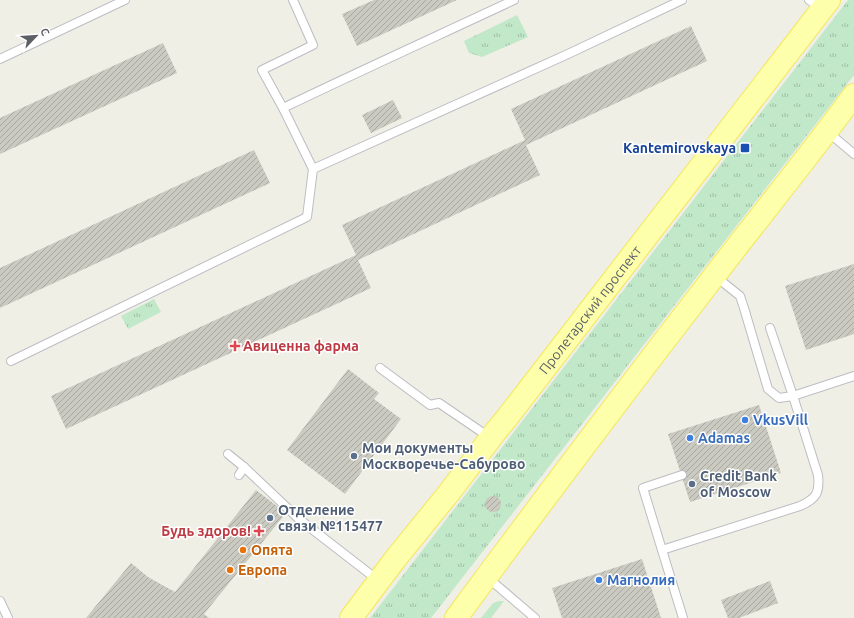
<svg xmlns="http://www.w3.org/2000/svg" width="854" height="618" font-family="Ubuntu,sans-serif">
  <style>
    .grass { fill: url(#grass-tufts) }
    .building { fill: url(#building-hatch) }
    .lines { fill: none; stroke-linecap: round; stroke-linejoin: round }
    .service-casing { stroke: #bcbdc4; stroke-width: 10 }
    .primary-casing { stroke: #f5e658; stroke-width: 24 }
    .service { stroke: #fff; stroke-width: 8 }
    .primary { stroke: #fdffab; stroke-width: 22 }
    .transit-dot { fill: #1a4fb4; stroke: #fff; stroke-width: 1.5 }
    .health-dot { fill: #e0444e; stroke: #fff; stroke-width: 1.5 }
    .shop-dot { fill: #3f7fe0; stroke: #fff; stroke-width: 1.5 }
    .service-dot { fill: #5c6f8a; stroke: #fff; stroke-width: 1.5 }
    .food-dot { fill: #e8710a; stroke: #fff; stroke-width: 1.5 }
    .labels { text-anchor: middle; dominant-baseline: central; stroke-width: 3; stroke-linejoin: round; paint-order: stroke }
    .transit-label { font-size: 14px; font-weight: bold; fill: #164399; stroke: #fff; text-anchor: end }
    .street-label { font-size: 14px; fill: #5d5f66; stroke: #fff }
    .health-label { font-size: 14px; font-weight: bold; fill: #be3a42; stroke: #fff; text-anchor: start }
    .shop-label { font-size: 14px; font-weight: bold; fill: #366cbe; stroke: #fff; text-anchor: start }
    .service-label { font-size: 14px; font-weight: bold; fill: #4e5e75; stroke: #fff; text-anchor: start }
    .food-label { font-size: 14px; font-weight: bold; fill: #c56008; stroke: #fff; text-anchor: start }
  </style>
  <defs>
    <pattern id="grass-tufts" width="24" height="20" patternUnits="userSpaceOnUse"><rect width="24" height="20" fill="#c1e8c8"/><path d="M3 7l-1-3M5 7V3M7 7l1-3M15 17l-1-3M17 17v-4M19 17l1-3" fill="none" stroke="#a0bfa6"/></pattern>
    <pattern id="building-hatch" width="6" height="6" patternUnits="userSpaceOnUse"><rect width="6" height="6" fill="#cbcac1"/><path d="M-1 1l2-2M0 6l6-6M5 7l2-2" fill="none" stroke="#a8a7a1"/></pattern>
  </defs>
  <rect width="100%" height="100%" fill="#f0efe5"/>
  <!-- grass -->
  <g class="grass">
    <path d="M848,0H854V75L431,618H370Z"/>
    <path d="M517,15L528,37L482,57L469,53L464,41Z"/>
    <path d="M154,299L161,312L128,329L121,316Z"/>
    <path d="M499,601H504L491,618H481L493,603Z"/>
  </g>
  <!-- building -->
  <g class="building">
    <path d="M374,0H457L357,46L342,14Z"/>
    <path d="M691,26L707,61L526,145L540,175L358,260L371,288L66,429L51,396L356,255L342,225L525,140L511,109Z"/>
    <path d="M163,43L177,73L0,154V118Z"/>
    <path d="M393,100L402,118L371,133L362,115Z"/>
    <path d="M254,150L270,183L0,308V268Z"/>
    <path d="M854,264V334L806,350L785,286Z"/>
    <path d="M348,369L379,393L374,399L401,419L345,494L287,450Z"/>
    <path d="M759,405L781,473L690,502L668,434Z"/>
    <path d="M256,490L286,513L204,614L209,618H86L131,563L148,577L175,592Z"/>
    <circle cx="493" cy="504" r="8"/>
    <path d="M642,559L661,618H562L552,588Z"/>
    <path d="M770,581L778,603L739,618H728L721,600Z"/>
  </g>
  <g class="lines">
    <!-- service casing -->
    <g class="service-casing">
      <g id="service">
        <path d="M809,0L822,9"/>
        <path d="M0,59L125,0"/>
        <path d="M283,108L262,70L313,45L293,0"/>
        <path d="M828,132L854,154"/>
        <path d="M313,169L283,108C360,71 437,36 514,0"/>
        <path d="M715,276L740,296L744,308L768,389L779,398L793,396L854,376"/>
        <path d="M11,361L307,217L313,169L568,54L682,0"/>
        <path d="M380,368L430,405L439,403L489,437"/>
        <path d="M228,454L244,467L299,519L379,581"/>
        <path d="M239,475L244,467"/>
        <path d="M682,475L643,488L662,550L800,506C816,499 820,493 818,475L793,396L770,328"/>
        <path d="M662,550L683,618"/>
        <path d="M487,577L535,618"/>
        <path d="M0,601L8,618"/>
      </g>
    </g>
    <!-- primary casing -->
    <g class="primary-casing">
      <g id="primary">
        <path id="s1" d="M351,618L396,558L448,494L496,431L506,419L829,0"/>
        <path d="M456,618C541,503 627,389 715,275C761,215 809,156 854,95"/>
      </g>
    </g>
    <!-- service -->
    <use href="#service" class="service"/>
    <!-- primary -->
    <use href="#primary" class="primary"/>
  </g>
  <!-- markers -->
  <rect class="transit-dot" x="740" y="143" width="10" height="10" rx="2"/>
  <g class="health-dot">
    <path d="M233 340h4v4h4v4h-4v4h-4v-4h-4v-4h4z"/>
    <path d="M257 525h4v4h4v4h-4v4h-4v-4h-4v-4h4z"/>
  </g>
  <g class="shop-dot">
    <circle cx="745" cy="420" r="4"/>
    <circle cx="690" cy="438" r="4"/>
    <circle cx="599" cy="580" r="4"/>
  </g>
  <g class="service-dot">
    <circle cx="354" cy="456" r="4"/>
    <circle cx="692" cy="484" r="4"/>
    <circle cx="270" cy="518" r="4"/>
  </g>
  <g class="food-dot">
    <circle cx="243" cy="550" r="4"/>
    <circle cx="230" cy="570" r="4"/>
  </g>
  <g class="labels">
    <!-- transit labels -->
    <g class="transit-label">
      <text x="736" y="148">Kantemirovskaya</text>
    </g>
    <!-- street labels -->
    <g class="street-label">
      <text stroke="none"><textPath href="#s1" startOffset="390">Пролетарский проспект</textPath></text>
    </g>
    <!-- health labels -->
    <g class="health-label">
      <text x="243" y="346">Авиценна фарма</text>
      <text x="251" y="531" text-anchor="end">Будь здоров!</text>
    </g>
    <!-- shop labels -->
    <g class="shop-label">
      <text x="753" y="420">VkusVill</text>
      <text x="698" y="438">Adamas</text>
      <text x="607" y="580">Магнолия</text>
    </g>
    <!-- service labels -->
    <g class="service-label">
      <text x="362" y="448">Мои документы<tspan x="362" dy="16">Москворечье-Сабурово</tspan></text>
      <text x="700" y="476">Credit Bank<tspan x="700" dy="16">of Moscow</tspan></text>
      <text x="278" y="510">Отделение<tspan x="278" dy="16">связи №115477</tspan></text>
    </g>
    <!-- food labels -->
    <g class="food-label">
      <text x="251" y="550">Опята</text>
      <text x="238" y="570">Европа</text>
    </g>
  </g>
  <!-- north arrow -->
  <g transform="translate(36 36) rotate(65)" stroke="#ffffff" stroke-width="3" paint-order="stroke">
  <path d="M0-3L7 15L0 10L-7 15Z" fill="#5d5f66"/>
  <text y="-6" font-size="11" font-weight="bold" text-anchor="middle" fill="#5d5f66">С</text>
  </g>
</svg>
